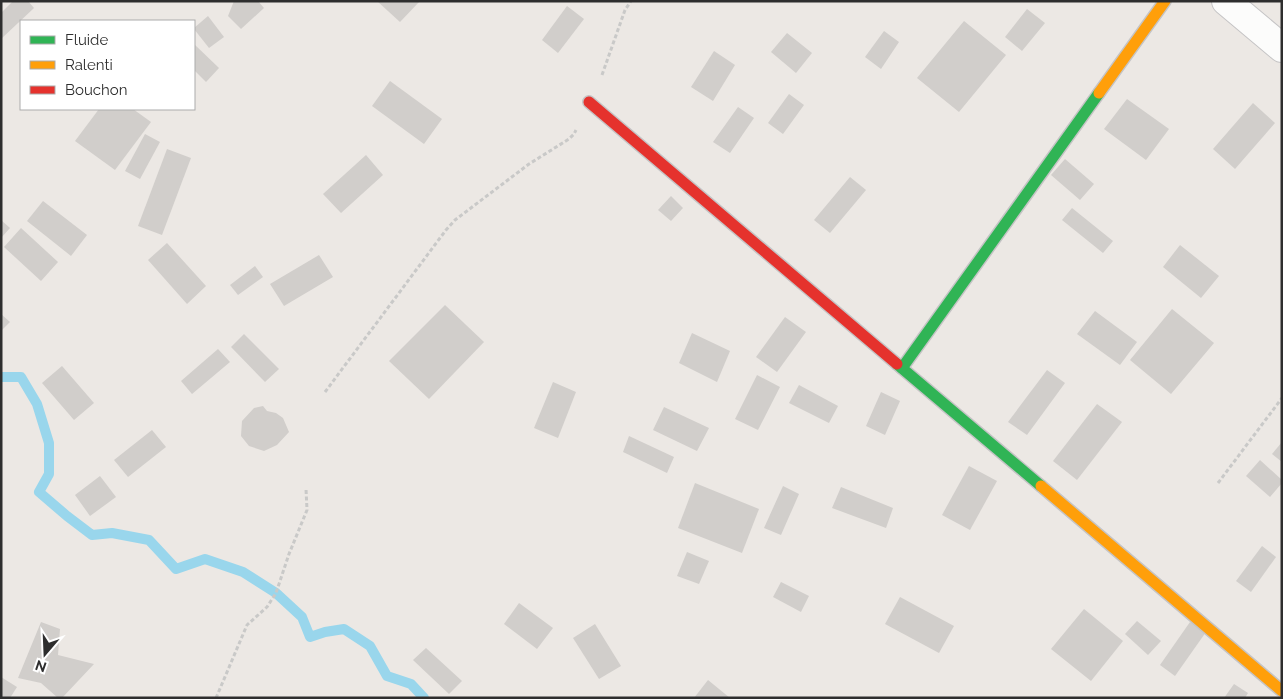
<svg xmlns="http://www.w3.org/2000/svg" width="1283" height="699" font-family="Raleway,sans-serif">
  <style>
    .lines { fill: none; stroke-linecap: round; stroke-linejoin: round }
    .stream { stroke: #99d6ec; stroke-width: 10 }
    .building { fill: #d1cecb }
    .street-casing { stroke: #c5c4c5; stroke-width: 30 }
    .fast-casing { stroke: #c5c4c5; stroke-width: 14 }
    .slow-casing { stroke: #c5c4c5; stroke-width: 14 }
    .jam-casing { stroke: #c5c4c5; stroke-width: 14 }
    .path { stroke: #c9c9c8; stroke-width: 3; stroke-dasharray: 4 2.5; stroke-linecap: butt }
    .street { stroke: #fcfcfb; stroke-width: 28 }
    .fast { stroke: #30b455; stroke-width: 11 }
    .slow { stroke: #ff9f0a; stroke-width: 11 }
    .jam { stroke: #e5322d; stroke-width: 11 }
  </style>
  <rect width="100%" height="100%" fill="#ece8e4"/>
  <g class="lines">
    <!-- stream -->
    <path class="stream" d="M1,377H21L37,404L49,443V474L39,492L67,516L92,535L112,533L149,540L176,569L205,559L243,572L276,593L302,617L310,637L325,632L344,629L370,646L387,676L411,684L424,698"/>
  </g>
  <!-- building -->
  <g class="building">
    <path d="M13,1H28L34,8L1,39V13Z"/>
    <path d="M234,1H258L264,8L241,29L228,16Z"/>
    <path d="M377,1H420L400,22Z"/>
    <path d="M567,6L584,19L558,53L542,40Z"/>
    <path d="M1027,9L1045,23L1022,51L1005,37Z"/>
    <path d="M208,16L224,37L209,48L194,29V28Z"/>
    <path d="M964,21L1006,55L959,112L917,78Z"/>
    <path d="M884,31L899,42L881,69L865,57Z"/>
    <path d="M787,33L812,53L796,73L771,52Z"/>
    <path d="M194,44L219,68L206,82L194,70Z"/>
    <path d="M714,51L735,65L713,101L691,87Z"/>
    <path d="M390,81L442,119L424,144L372,106Z"/>
    <path d="M789,94L804,105L783,134L768,123Z"/>
    <path d="M1127,99L1169,129L1146,160L1104,129Z"/>
    <path d="M1253,103L1275,123L1235,169L1213,149Z"/>
    <path d="M738,107L754,118L730,153L713,142Z"/>
    <path d="M99,109H133L151,122L115,170L75,141Z"/>
    <path d="M145,134L160,142L140,179L125,171Z"/>
    <path d="M167,149L191,158L162,235L138,226Z"/>
    <path d="M366,155L383,175L341,213L323,194Z"/>
    <path d="M1065,159L1094,184L1080,200L1051,175Z"/>
    <path d="M850,177L866,190L830,233L814,220Z"/>
    <path d="M671,196L683,208L671,221L658,210Z"/>
    <path d="M43,201L87,235L71,256L27,221Z"/>
    <path d="M1072,208L1113,241L1103,253L1062,220Z"/>
    <path d="M1,220L10,228L1,238Z"/>
    <path d="M21,228L58,262L41,281L4,247Z"/>
    <path d="M167,243L206,286L187,304L148,260Z"/>
    <path d="M1180,245L1219,276L1201,298L1163,267Z"/>
    <path d="M319,255L333,277L284,306L270,284Z"/>
    <path d="M255,266L263,277L238,295L230,285Z"/>
    <path d="M445,305L484,342L429,399L389,361Z"/>
    <path d="M1172,309L1214,343L1171,394L1130,360Z"/>
    <path d="M1095,311L1137,342L1120,365L1077,334Z"/>
    <path d="M1,314L10,322L1,331Z"/>
    <path d="M785,317L806,332L777,372L756,357Z"/>
    <path d="M692,333L730,351L717,382L679,363Z"/>
    <path d="M244,334L279,369L265,382L231,347Z"/>
    <path d="M218,349L230,362L192,394L181,381Z"/>
    <path d="M62,366L94,403L74,420L42,383Z"/>
    <path d="M1047,370L1065,383L1027,435L1008,422Z"/>
    <path d="M757,375L780,387L758,430L735,419Z"/>
    <path d="M553,382L576,392L558,438L534,428Z"/>
    <path d="M799,385L838,406L829,423L789,403Z"/>
    <path d="M881,392L900,401L885,435L866,426Z"/>
    <path d="M1097,404L1122,422L1077,480L1053,461Z"/>
    <path d="M263,406L267,411L276,413L283,418L289,432L277,445L264,451L249,446L241,436L242,421L254,408Z"/>
    <path d="M664,407L709,428L697,451L653,430Z"/>
    <path d="M152,430L166,447L128,477L114,460Z"/>
    <path d="M629,436L674,457L667,473L623,452Z"/>
    <path d="M1282,442V462L1272,454Z"/>
    <path d="M1260,460L1282,480V483L1270,497L1246,476Z"/>
    <path d="M969,466L997,481L970,530L942,515Z"/>
    <path d="M100,476L116,497L90,516L75,495Z"/>
    <path d="M695,483L759,509L742,553L678,528Z"/>
    <path d="M783,486L799,494L781,535L764,528Z"/>
    <path d="M841,487L893,508L886,528L832,508Z"/>
    <path d="M1262,546L1276,557L1251,592L1236,581Z"/>
    <path d="M687,552L709,561L699,584L677,576Z"/>
    <path d="M781,582L809,596L801,612L773,597Z"/>
    <path d="M900,597L954,626L939,653L885,624Z"/>
    <path d="M519,603L553,628L537,649L504,624Z"/>
    <path d="M1084,609L1123,641L1091,681L1051,649Z"/>
    <path d="M1137,621L1161,641L1148,655L1125,634Z"/>
    <path d="M41,622L60,629L58,655L94,664L62,698H58L41,683L18,678Z"/>
    <path d="M1190,622L1206,632L1175,676L1160,665Z"/>
    <path d="M595,624L621,666L599,679L573,638Z"/>
    <path d="M426,648L462,681L449,694L413,660Z"/>
    <path d="M1,677L17,687L10,698H1Z"/>
    <path d="M708,680L730,698H694Z"/>
    <path d="M1234,684L1248,693L1245,698H1224Z"/>
  </g>
  <g class="lines">
    <!-- street casing -->
    <g class="street-casing">
      <path id="street" d="M1226,1L1282,48"/>
    </g>
    <!-- fast casing -->
    <g class="fast-casing">
      <g id="fast">
        <path d="M897,364L1041,486"/>
        <path d="M902,368L1099,93"/>
      </g>
    </g>
    <!-- slow casing -->
    <g class="slow-casing">
      <g id="slow">
        <path d="M1099,93L1165,1"/>
        <path d="M1041,486L1282,691"/>
      </g>
    </g>
    <!-- jam casing -->
    <g class="jam-casing">
      <path id="jam" d="M589,102L897,364"/>
    </g>
    <!-- path -->
    <g class="path">
      <path d="M602,75L625,10L631,1"/>
      <path d="M325,392L446,230L455,220L529,164L569,139L574,134L576,130"/>
      <path d="M1218,483L1282,398"/>
      <path d="M216,698L247,625L267,607L276,593L289,554L307,510L306,489"/>
    </g>
    <!-- street -->
    <use href="#street" class="street"/>
    <!-- fast -->
    <use href="#fast" class="fast"/>
    <!-- slow -->
    <use href="#slow" class="slow"/>
    <!-- jam -->
    <use href="#jam" class="jam"/>
  </g>
  <!-- border -->
  <rect width="1283" height="699" fill="none" stroke="#2e2e2e" stroke-width="5"/>
  <!-- legend -->
  <rect x="20" y="20" width="175" height="90" fill="#ffffff" stroke="#ababab"/>
  <rect x="30" y="36" width="25" height="8" fill="#30b455" stroke="#ababab"/>
  <text x="65" y="45" font-size="15" fill="#2e2e2e">Fluide</text>
  <rect x="30" y="61" width="25" height="8" fill="#ff9f0a" stroke="#ababab"/>
  <text x="65" y="70" font-size="15" fill="#2e2e2e">Ralenti</text>
  <rect x="30" y="86" width="25" height="8" fill="#e5322d" stroke="#ababab"/>
  <text x="65" y="95" font-size="15" fill="#2e2e2e">Bouchon</text>
  <!-- north arrow -->
  <g transform="translate(45 654) rotate(199)" stroke="#ffffff" stroke-width="4" paint-order="stroke">
  <path d="M0-4L9 19L0 12L-9 19Z" fill="#2e2e2e"/>
  <text y="-8" font-size="14" font-weight="bold" text-anchor="middle" fill="#2e2e2e">N</text>
  </g>
</svg>
